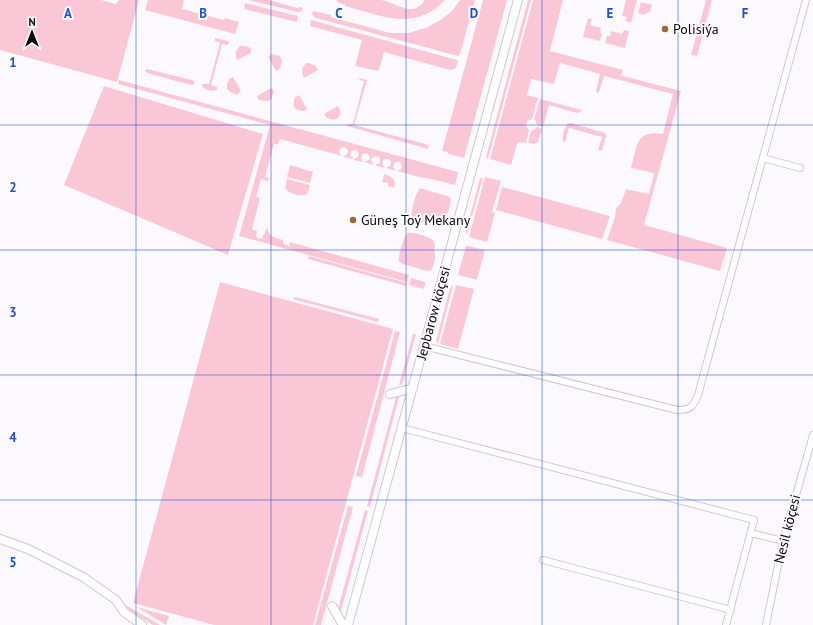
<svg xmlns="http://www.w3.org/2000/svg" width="813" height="625" font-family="'PT Sans',sans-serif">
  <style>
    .green { fill: #fac7d6 }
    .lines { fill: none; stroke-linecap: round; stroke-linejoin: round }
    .minor-casing { stroke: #cfc7d2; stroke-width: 8 }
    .tertiary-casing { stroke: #cfc7d2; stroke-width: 10 }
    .minor { stroke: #fff; stroke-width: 6 }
    .tertiary { stroke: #fff; stroke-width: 8 }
    .grid { fill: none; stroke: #1d4ed8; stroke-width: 1; stroke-opacity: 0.55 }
    .poi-dot { fill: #a4662c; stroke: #fcf9fe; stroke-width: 1.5 }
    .labels { text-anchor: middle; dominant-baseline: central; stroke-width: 4; stroke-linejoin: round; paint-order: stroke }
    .poi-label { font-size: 14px; fill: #0e0b0f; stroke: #fcf9fe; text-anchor: start }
    .street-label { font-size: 14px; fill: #0e0b0f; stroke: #fcf9fe }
    .grid-label { font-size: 13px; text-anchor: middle; font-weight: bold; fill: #1d4ed8; stroke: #fcf9fe; stroke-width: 4; stroke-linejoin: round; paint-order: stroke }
  </style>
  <rect width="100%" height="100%" fill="#fcf9fe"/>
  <!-- green -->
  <g class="green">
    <path d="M0,0H101L116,4L119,0H139L117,82L0,50Z"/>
    <path d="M148,0H184L182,9L224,20L225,18L239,22L235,34L145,10Z"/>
    <path d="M248,0H268L297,8L299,7L303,8L301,12H298Z"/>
    <path d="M336,0C351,0 366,0 380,0C396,1 412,20 425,0H445C415,32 381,16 345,6V5L339,3Z"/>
    <path d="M460,0H475L460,54L458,56L316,18L313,16L312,14L313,11L331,15V17L390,33H409L428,27L442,19L452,11Z"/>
    <path d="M483,0H507L464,158L448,154V152L442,151Z"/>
    <path d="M528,0H531L488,159L486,157Z"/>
    <path d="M533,0H563L550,51L623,70L621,75H619L681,91L644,225L727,248L720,271L607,240L615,217L616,208L621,203L626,189L649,194L654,173L631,168C637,147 635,129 663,134L673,94L604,76L599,92L597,93L596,91L600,74L560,63L554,84L531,79L527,95L538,98L532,119L527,121L526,126L529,130L526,143L520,142L517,144L511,165L490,159Z"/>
    <path d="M626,0H637L631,23L625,21L627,17L622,16Z"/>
    <path d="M706,0H712L697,56L691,55Z"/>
    <path d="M641,2L652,5L650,12H649L645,14L644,15L638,13Z"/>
    <path d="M245,3L298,16L297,22L244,9Z"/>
    <path d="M588,18L592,19L590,25L601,28L600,33L602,34L600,41L583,37Z"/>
    <path d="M311,20L457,60L458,61C457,66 456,70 450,70L384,52L379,70L378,71L355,66L362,40L310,26Z"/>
    <path d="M624,30L629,31L625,48L605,43L607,36H610L611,31L622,34Z"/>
    <path d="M215,38L228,41L229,43L227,45L222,44L211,85L217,87V90C213,92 204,90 202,86L203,84H209L220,43L215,41Z"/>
    <path d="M240,46C245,46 248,46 251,49V53L237,60C235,55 235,50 240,46Z"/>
    <path d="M272,54L280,56L282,61L280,69L276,71L268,57Z"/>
    <path d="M307,63H309L316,66L318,70L304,78C301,72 301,67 307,63Z"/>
    <path d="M147,69L192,80L194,81V84L191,85L147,73L145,71Z"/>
    <path d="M233,77L241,91L237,95L230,92L227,89V84L229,79Z"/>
    <path d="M359,78L367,80L354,125L429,145L428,149L347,126L348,124H353L364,81L360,80Z"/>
    <path d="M119,80L458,172L455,185L427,178H423L397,171L401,169L402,166L400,162H397L394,163L393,167L396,171L386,168L390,166L391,162L389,159H386L383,160L382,164L385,168L375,165L380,163V160L379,157L375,156L372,158L371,161L374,165L364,162L369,160L370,157L368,154L365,153L362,155L361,158L363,162L354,160V159L358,157L359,154L357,151L354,150L351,152L350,155L353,158V159L343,157L347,154L348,151L346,148L343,147L340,149L339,152L342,156L280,139L278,144H274L265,177L269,178L268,181L261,179L256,197L260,198L252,229L257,231L256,237L262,239L263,235H264L267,227C269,237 275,238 283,240V244L289,246L290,242L409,275L407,282L239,236L270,125L118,84Z"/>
    <path d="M104,86L263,134L228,255L64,185Z"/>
    <path d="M271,88L274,91L271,100L267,101L259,100L257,96Z"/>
    <path d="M299,95L307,109L304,111C293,110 292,107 295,97Z"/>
    <path d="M540,99L582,110L580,112L577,113L549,105L543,127L537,125L535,120H534Z"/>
    <path d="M338,106C341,110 341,114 338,118L334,120L327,118L324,114Z"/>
    <path d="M569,123H571L605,133L606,136L602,150L598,151L602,137L569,128L565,142L563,141C562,136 564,126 569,123Z"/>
    <path d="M537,127L542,129L538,142L534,144L528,143L531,131L536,129Z"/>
    <path d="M290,165L313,172L310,183L287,177Z"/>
    <path d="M384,174C392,177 397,179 394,188L388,186V183L382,182Z"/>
    <path d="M483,177L467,235L466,232L479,182L480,179Z"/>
    <path d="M485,177L501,181L492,212L495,213L487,242L469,237Z"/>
    <path d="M287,179L310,185L308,192L305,195C299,196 288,194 285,188Z"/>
    <path d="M502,187L610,216L602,239L496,210Z"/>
    <path d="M420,188L450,197L451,201L448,213L443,217L440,224C433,226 416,222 412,217C411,210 416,192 420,188Z"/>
    <path d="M407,233C414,232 430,237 434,241L435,246L434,251L435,255V259L432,269L431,270L427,271L403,264L399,262C398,256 403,239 407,233Z"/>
    <path d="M466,246H468L485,250L477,280L458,275Z"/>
    <path d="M309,256L407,283L406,286L308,259Z"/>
    <path d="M411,278L425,282V285L424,289L409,285Z"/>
    <path d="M220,282L393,329L313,625H214L133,603Z"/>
    <path d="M456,285L474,289L458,349L440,344Z"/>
    <path d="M453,286L438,344L436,341L450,288Z"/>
    <path d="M295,297L379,319L378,322L293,299Z"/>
    <path d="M395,331L400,332L362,477L356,476Z"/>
    <path d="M413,334H416L403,382L401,385H399Z"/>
    <path d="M396,397H399L370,507L367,506Z"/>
    <path d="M348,506L353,507L321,625H315Z"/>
    <path d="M365,510L368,511L341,611L339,612L338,609Z"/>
    <path d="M122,603L160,625H153L124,607Z"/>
    <path d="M137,607L169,616L166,625Z"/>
  </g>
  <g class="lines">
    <!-- minor casing -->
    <g class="minor-casing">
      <g id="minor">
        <path d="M763,158L800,168"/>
        <path d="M424,346L677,410C691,410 693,407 698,395L806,0"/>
        <path d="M402,428L754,520L726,625"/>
        <path d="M751,533L783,541"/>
        <path d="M543,560L731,610"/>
        <path d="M766,625L783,541L813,435"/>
      </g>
    </g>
    <!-- tertiary casing -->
    <g class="tertiary-casing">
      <g id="tertiary">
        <path d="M390,394L413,388"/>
        <path d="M0,539L28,549L83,577L116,600L124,612L142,625"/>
        <path d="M332,606L343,625"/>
        <path d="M348,625L518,0"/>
      </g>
    </g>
    <!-- minor -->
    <use href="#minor" class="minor"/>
    <!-- tertiary -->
    <use href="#tertiary" class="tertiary"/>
  </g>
  <!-- grid -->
  <path class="grid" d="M136,0V625M271,0V625M406,0V625M542,0V625M678,0V625M0,125H813M0,250H813M0,375H813M0,500H813"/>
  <!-- markers -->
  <g class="poi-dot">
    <circle cx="665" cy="29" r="4"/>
    <circle cx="353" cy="220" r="4"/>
  </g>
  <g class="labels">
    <!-- poi labels -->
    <g class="poi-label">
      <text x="673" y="29">Polisiýa</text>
      <text x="361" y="220">Güneş Toý Mekany</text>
    </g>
    <!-- street labels -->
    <g class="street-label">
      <text transform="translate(433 313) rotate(-75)">Jepbarow köçesi</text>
      <text transform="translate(787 529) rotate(-76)">Nesil köçesi</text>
    </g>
  </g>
  <g class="grid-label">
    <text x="68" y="18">A</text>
    <text x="203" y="18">B</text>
    <text x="339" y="18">C</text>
    <text x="474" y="18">D</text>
    <text x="610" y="18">E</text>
    <text x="745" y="18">F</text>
    <text x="13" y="67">1</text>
    <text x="13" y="192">2</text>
    <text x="13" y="317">3</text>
    <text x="13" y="442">4</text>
    <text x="13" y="567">5</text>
  </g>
  <!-- north arrow -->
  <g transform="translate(32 32)" stroke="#fcf9fe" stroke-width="3" paint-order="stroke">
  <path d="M0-3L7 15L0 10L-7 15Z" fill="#0e0b0f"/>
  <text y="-6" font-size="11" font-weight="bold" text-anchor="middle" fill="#0e0b0f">N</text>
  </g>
</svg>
